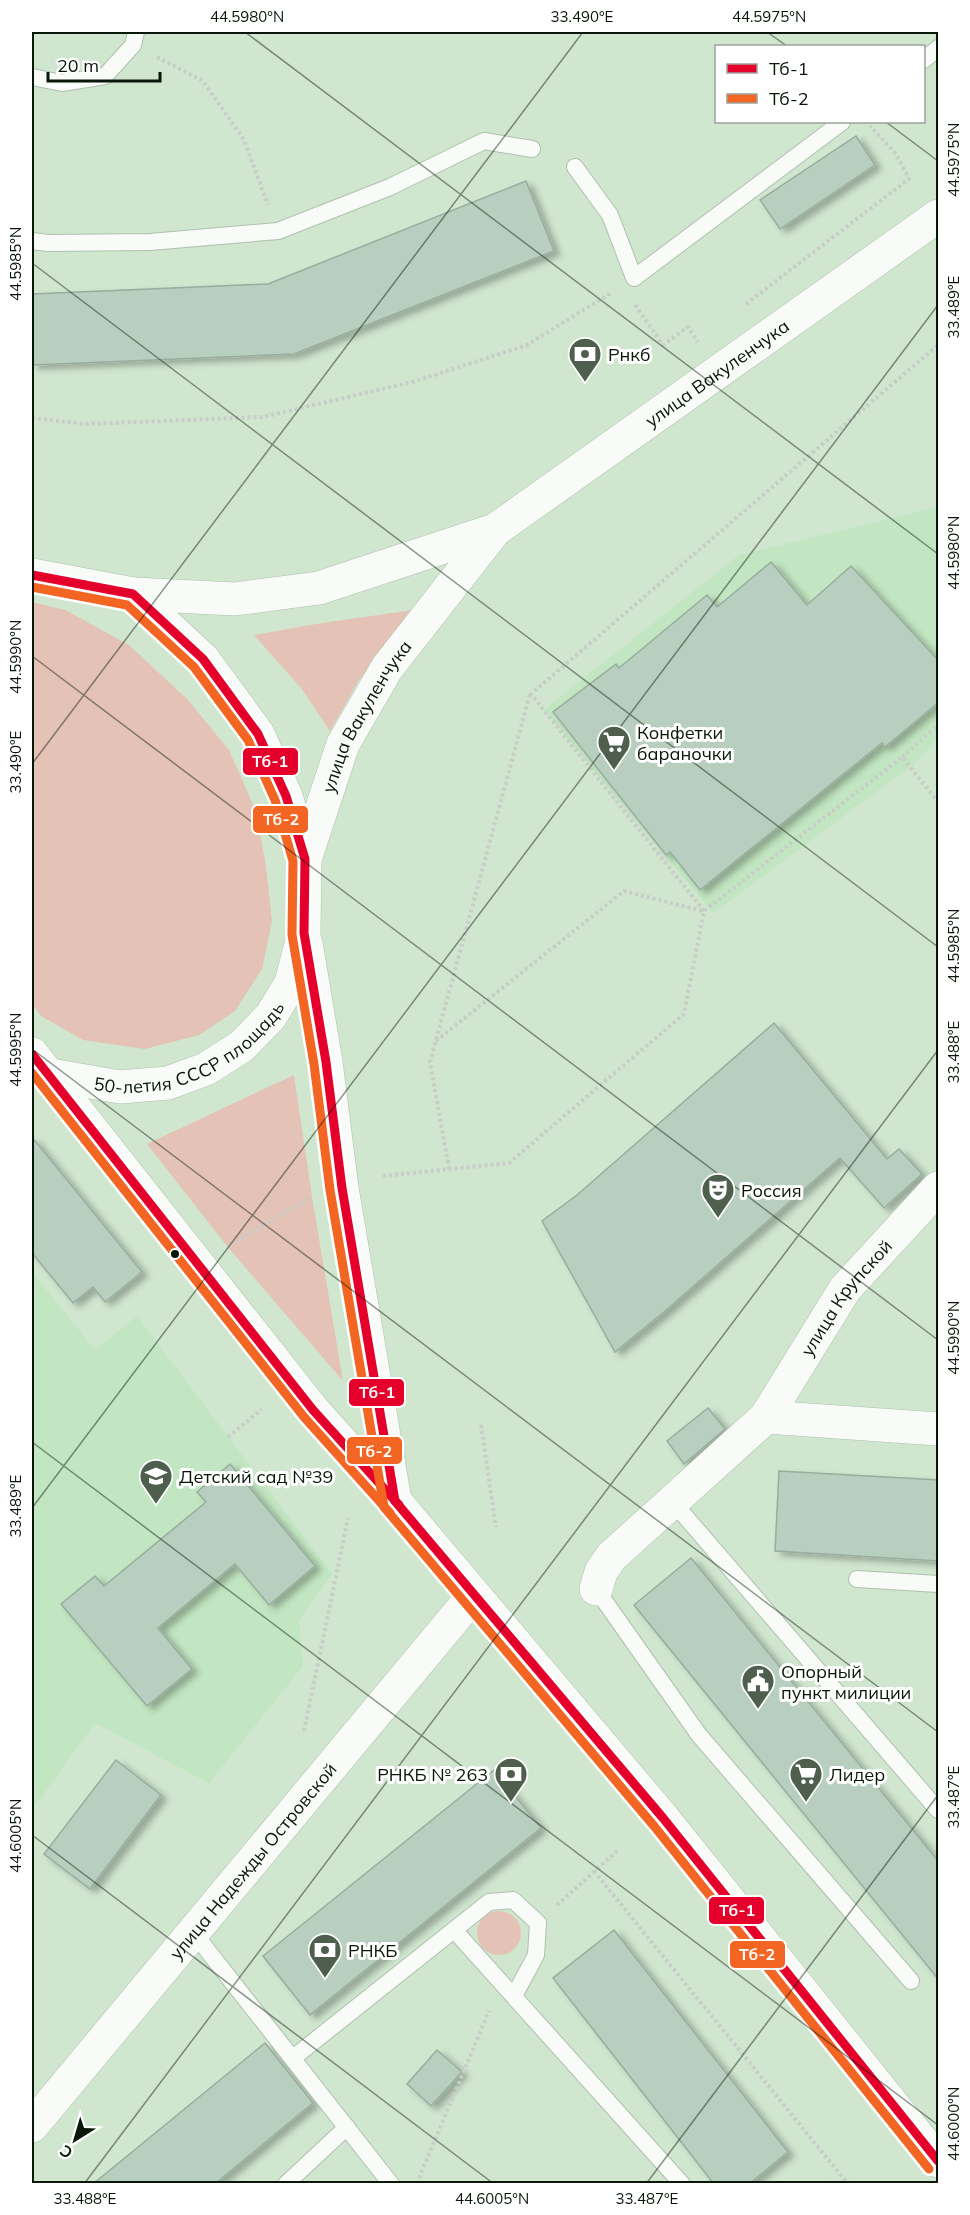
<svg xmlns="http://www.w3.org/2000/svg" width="970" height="2215" font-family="Mulish,sans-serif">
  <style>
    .built { fill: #c2e6c1 }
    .green { fill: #e4c2b5 }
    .building { fill: #b8cebe; stroke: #98ad9e; stroke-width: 1.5; filter: url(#shadow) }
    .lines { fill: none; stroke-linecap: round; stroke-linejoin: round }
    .service-casing { stroke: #afc1ae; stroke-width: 18 }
    .minor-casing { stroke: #afc1ae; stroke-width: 34 }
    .secondary-casing { stroke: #afc1ae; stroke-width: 34 }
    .path { stroke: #c8cdc7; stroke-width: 4; stroke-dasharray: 3 3; stroke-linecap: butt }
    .service { stroke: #f8fbf8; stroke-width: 16 }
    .minor { stroke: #f8fbf8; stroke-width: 33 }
    .secondary { stroke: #f8fbf8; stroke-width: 33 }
    .bus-1-casing { stroke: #fff; stroke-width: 14 }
    .bus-2-casing { stroke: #fff; stroke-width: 14 }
    .bus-1 { stroke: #e4002b; stroke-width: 9 }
    .bus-2 { stroke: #f26522; stroke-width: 9 }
    .ticks { fill: none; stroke: #081708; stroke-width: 1.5; stroke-opacity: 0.45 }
    .bus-dot { fill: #081708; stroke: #fff; stroke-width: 2 }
    .labels { text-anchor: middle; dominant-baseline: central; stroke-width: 6; stroke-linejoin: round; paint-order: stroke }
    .poi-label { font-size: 18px; fill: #081708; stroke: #fff; text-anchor: start }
    .street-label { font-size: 18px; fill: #081708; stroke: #fff }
    .line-badge { stroke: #fff; stroke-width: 2 }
    .badge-label { font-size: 16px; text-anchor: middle; font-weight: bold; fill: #fff }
    .neatline { fill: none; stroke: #081708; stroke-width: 2 }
    .ticks-label { font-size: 15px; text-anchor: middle; fill: #081708 }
  </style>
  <defs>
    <filter id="shadow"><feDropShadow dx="6" dy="4" stdDeviation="3" flood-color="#0004"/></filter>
  </defs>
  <rect width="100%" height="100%" fill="#d0e6cf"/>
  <!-- built -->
  <g class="built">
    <path d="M938,507V738L914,764L713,913L544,710L739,555Z"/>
    <path d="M32,1272L95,1350L137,1316L332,1574L299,1621L303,1666L209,1783L95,1723L32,1810Z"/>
  </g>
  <!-- green -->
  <g class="green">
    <path d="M32,602L65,610L129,645L187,699L229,750L256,811L266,866L272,921L262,969L235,1011L199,1035L145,1049L83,1040L41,1016L32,1004Z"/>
    <path d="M413,610L359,680L330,731L301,688L254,635L322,623Z"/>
    <path d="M294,1075L312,1197L343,1381L227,1246L147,1144Z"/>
    <circle cx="499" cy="1933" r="22"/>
  </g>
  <!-- building -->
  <g class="building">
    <path d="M856,136L875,165L780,229L760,200Z"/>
    <path d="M526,181L554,251L294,354L32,365V294L268,284Z"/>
    <path d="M771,562L807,605L851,566L939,661V702L885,747L882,743L700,890L670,852L666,855L553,712L616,664L619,668L707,595L717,607Z"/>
    <path d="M774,1023L887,1159L899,1149L922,1174L884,1208L840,1158L664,1312L615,1352L542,1221L577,1195Z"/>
    <path d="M32,1137L142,1272L105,1302L93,1287L73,1303L32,1253Z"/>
    <path d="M708,1408L725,1429L684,1464L667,1441Z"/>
    <path d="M230,1464L315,1566L269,1605L235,1564L158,1628L192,1669L147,1706L61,1604L95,1576L104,1586L206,1502L197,1492Z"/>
    <path d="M779,1471L939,1480V1561L775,1551Z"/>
    <path d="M691,1558L939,1862V1980L634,1605Z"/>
    <path d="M116,1760L161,1795L90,1889L44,1854Z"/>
    <path d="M494,1770L541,1828L310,2015L263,1956Z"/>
    <path d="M614,1930L788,2152L749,2184H714L553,1978Z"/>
    <path d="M265,2043L313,2103L215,2184H93Z"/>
    <path d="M437,2050L462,2072L431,2106L407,2084Z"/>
  </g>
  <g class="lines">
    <!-- service casing -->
    <g class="service-casing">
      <g id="service">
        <path d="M924,60L938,48"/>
        <path d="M32,77L62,83L105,76L133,45L136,32"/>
        <path d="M575,167L610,215L634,278L842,122"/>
        <path d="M32,241L48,243L150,242L278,231L390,187L484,141L532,149"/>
        <path d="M672,1501L938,1810"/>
        <path d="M857,1579L938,1584"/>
        <path d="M596,1589L699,1735L911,1981"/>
        <path d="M454,1930L682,2184"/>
        <path d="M193,1932L391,2184"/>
        <path d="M293,2058L489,1902L513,1900L538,1923L536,1955L514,1996"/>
        <path d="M286,2184L347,2127"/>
      </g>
    </g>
    <!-- minor casing -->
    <g class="minor-casing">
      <g id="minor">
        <path id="s1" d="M766,1417L845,1289L938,1188"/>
        <path d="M596,1589L601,1572L611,1557L766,1417L938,1429"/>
        <path id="s2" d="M32,2126L473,1596"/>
      </g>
    </g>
    <!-- secondary casing -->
    <g class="secondary-casing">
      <g id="secondary">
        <path d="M32,575L133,594L235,599L319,588L495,530"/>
        <path id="s3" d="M305,859L343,744L387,668L495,530L938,216"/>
        <path d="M306,943L326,1062L342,1188L395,1501"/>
        <path d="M32,1054L313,1410L395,1501L663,1818L938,2161"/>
        <path id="s4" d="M50,1075L120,1087L168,1083L206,1069L242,1046L271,1016L291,983L304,933L305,859L286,796L258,734L203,659L133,594"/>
      </g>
    </g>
    <!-- path -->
    <g class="path">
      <path d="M157,57L203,81L244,140L268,205"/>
      <path d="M746,304L909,179L896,154L870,126"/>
      <path d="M635,305L663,345L688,327L698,342"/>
      <path d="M32,418L85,424L263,417L416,381L527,345L611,293"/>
      <path d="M902,757L938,725"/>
      <path d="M704,911L531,694L938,345"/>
      <path d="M436,1041L624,891L703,911"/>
      <path d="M449,1169L430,1062L530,694"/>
      <path d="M383,1176L509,1163L684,1014L704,911L902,757L938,802"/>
      <path d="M229,1245L309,1199"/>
      <path d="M481,1425L496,1527"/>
      <path d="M228,1437L262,1409"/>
      <path d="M304,1731L348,1518"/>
      <path d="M594,1871L848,2184"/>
      <path d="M557,1905L617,1851"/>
      <path d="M419,2178L489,2011"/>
    </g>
    <!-- service -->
    <use href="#service" class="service"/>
    <!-- minor -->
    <use href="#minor" class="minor"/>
    <!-- secondary -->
    <use href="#secondary" class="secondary"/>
    <!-- bus-1 casing -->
    <g class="bus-1-casing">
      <g id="bus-1">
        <path d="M32,575L133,594L203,659L258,734L286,796L305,859L304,933L326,1062L342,1188L395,1501L663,1818L938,2161"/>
        <path d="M32,1054L313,1410L399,1505"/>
      </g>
    </g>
    <!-- bus-2 casing -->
    <g class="bus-2-casing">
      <g id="bus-2">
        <path d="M32,587L127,605L194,667L248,740L275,800L293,861L292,935L314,1064L330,1190L384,1507L654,1826L929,2169"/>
        <path d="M32,1073L304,1417L390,1513"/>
      </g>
    </g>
    <!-- bus-1 -->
    <use href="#bus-1" class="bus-1"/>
    <!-- bus-2 -->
    <use href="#bus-2" class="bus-2"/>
  </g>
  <!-- ticks -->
  <path class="ticks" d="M245,32L938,554M767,32L787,46M886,122L938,161M32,263L938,947M32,656L938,1340M32,764L583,32M32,1049L938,1732M32,1442L938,2125M32,1508L938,305M32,1835L494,2184M84,2184L938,1050M646,2184L938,1795"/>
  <!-- icons -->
  <defs>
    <g id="bank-pin" transform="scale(1.725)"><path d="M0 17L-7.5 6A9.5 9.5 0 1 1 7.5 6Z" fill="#4e5f4e" stroke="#fff"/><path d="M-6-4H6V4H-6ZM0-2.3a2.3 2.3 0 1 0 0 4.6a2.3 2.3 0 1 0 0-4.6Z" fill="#fff"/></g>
    <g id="supermarket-pin" transform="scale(1.725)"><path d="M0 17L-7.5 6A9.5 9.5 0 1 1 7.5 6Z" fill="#4e5f4e" stroke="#fff"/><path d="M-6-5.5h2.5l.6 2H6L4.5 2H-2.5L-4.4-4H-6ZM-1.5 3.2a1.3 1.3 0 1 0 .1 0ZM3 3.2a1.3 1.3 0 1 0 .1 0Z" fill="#fff"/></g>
    <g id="theatre-pin" transform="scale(1.725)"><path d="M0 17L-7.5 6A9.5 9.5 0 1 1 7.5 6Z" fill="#4e5f4e" stroke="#fff"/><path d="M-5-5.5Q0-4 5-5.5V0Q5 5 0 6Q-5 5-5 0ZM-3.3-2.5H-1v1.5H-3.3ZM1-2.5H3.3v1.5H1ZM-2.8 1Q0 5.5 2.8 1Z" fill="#fff"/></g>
    <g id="school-pin" transform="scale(1.725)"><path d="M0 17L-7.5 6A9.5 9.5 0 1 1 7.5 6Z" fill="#4e5f4e" stroke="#fff"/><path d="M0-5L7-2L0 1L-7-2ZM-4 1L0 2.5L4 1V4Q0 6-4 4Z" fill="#fff"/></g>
    <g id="civic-pin" transform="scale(1.725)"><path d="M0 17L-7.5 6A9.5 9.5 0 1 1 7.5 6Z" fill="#4e5f4e" stroke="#fff"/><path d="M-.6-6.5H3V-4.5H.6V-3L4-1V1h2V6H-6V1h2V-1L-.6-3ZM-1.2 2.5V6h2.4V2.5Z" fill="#fff"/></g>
  </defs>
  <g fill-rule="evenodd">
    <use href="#bank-pin" x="585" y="354"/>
    <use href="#supermarket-pin" x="614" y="742"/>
    <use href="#theatre-pin" x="718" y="1190"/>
    <use href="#school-pin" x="156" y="1476"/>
    <use href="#civic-pin" x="758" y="1681"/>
    <use href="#bank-pin" x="511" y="1774"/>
    <use href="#supermarket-pin" x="806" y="1774"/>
    <use href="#bank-pin" x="325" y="1950"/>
  </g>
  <!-- markers -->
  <circle class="bus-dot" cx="175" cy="1254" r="5"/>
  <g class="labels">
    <!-- poi labels -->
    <g class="poi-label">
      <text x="608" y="354">Рнкб</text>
      <text x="637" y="732">Конфетки<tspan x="637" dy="21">бараночки</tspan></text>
      <text x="741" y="1190">Россия</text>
      <text x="179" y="1476">Детский сад №39</text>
      <text x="781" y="1671">Опорный<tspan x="781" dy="21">пункт милиции</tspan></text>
      <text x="488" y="1774" text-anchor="end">РНКБ № 263</text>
      <text x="829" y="1774">Лидер</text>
      <text x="348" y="1950">РНКБ</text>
    </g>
    <!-- street labels -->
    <g class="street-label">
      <text stroke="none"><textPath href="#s3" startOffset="656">улица Вакуленчука</textPath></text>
      <text stroke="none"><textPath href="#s3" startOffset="156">улица Вакуленчука</textPath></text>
      <text stroke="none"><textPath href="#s4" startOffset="152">50-летия СССР площадь</textPath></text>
      <text stroke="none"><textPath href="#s1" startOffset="144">улица Крупской</textPath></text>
      <text stroke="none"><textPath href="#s2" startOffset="345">улица Надежды Островской</textPath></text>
    </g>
  </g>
  <g class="line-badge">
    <rect x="242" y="747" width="57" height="29" rx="6" fill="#e4002b"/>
    <rect x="252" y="805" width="57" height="29" rx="6" fill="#f26522"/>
    <rect x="348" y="1378" width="57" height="29" rx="6" fill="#e4002b"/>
    <rect x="346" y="1436" width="57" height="29" rx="6" fill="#f26522"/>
    <rect x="708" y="1896" width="57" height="29" rx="6" fill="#e4002b"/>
    <rect x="729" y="1940" width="57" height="29" rx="6" fill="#f26522"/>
  </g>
  <g class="badge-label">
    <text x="270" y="767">Тб-1</text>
    <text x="281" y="825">Тб-2</text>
    <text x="377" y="1398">Тб-1</text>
    <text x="374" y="1457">Тб-2</text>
    <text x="737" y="1916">Тб-1</text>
    <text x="757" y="1960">Тб-2</text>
  </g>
  <!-- border -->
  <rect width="970" height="2215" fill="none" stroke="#ffffff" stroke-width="66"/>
  <!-- legend -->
  <rect x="715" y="45" width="210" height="78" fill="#ffffff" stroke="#9ca29c" stroke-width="1.5"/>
  <rect x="727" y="64" width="30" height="9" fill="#e4002b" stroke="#9ca29c" stroke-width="1.5"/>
  <text x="769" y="75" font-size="18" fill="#081708">Тб-1</text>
  <rect x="727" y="94" width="30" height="9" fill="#f26522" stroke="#9ca29c" stroke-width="1.5"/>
  <text x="769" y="105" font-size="18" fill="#081708">Тб-2</text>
  <!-- north arrow -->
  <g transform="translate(75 2140) rotate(217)" stroke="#ffffff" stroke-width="4.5" paint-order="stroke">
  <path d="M0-4.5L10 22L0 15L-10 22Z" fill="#081708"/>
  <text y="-9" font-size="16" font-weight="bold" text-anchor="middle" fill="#081708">С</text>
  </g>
  <!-- scale -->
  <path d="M48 72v9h112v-9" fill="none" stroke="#081708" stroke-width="3"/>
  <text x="57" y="72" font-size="18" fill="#081708" stroke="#ffffff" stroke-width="4.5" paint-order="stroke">20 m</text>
  <rect x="33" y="33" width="904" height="2149" class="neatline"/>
  <g class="ticks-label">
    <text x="247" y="22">44.5980°N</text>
    <text x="582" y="22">33.490°E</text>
    <text x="769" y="22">44.5975°N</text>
    <text transform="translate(954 160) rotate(-90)" y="5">44.5975°N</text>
    <text transform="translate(16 264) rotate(-90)" y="5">44.5985°N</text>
    <text transform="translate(954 307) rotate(-90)" y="5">33.489°E</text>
    <text transform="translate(954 553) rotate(-90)" y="5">44.5980°N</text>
    <text transform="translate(16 657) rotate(-90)" y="5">44.5990°N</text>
    <text transform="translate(16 762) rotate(-90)" y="5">33.490°E</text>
    <text transform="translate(954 946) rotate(-90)" y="5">44.5985°N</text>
    <text transform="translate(16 1050) rotate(-90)" y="5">44.5995°N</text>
    <text transform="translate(954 1052) rotate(-90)" y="5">33.488°E</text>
    <text transform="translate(954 1338) rotate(-90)" y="5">44.5990°N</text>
    <text transform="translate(16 1506) rotate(-90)" y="5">33.489°E</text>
    <text transform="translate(954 1797) rotate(-90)" y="5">33.487°E</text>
    <text transform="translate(16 1836) rotate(-90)" y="5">44.6005°N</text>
    <text transform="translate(954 2124) rotate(-90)" y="5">44.6000°N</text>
    <text x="85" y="2204">33.488°E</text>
    <text x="492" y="2204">44.6005°N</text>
    <text x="647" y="2204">33.487°E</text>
  </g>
</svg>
